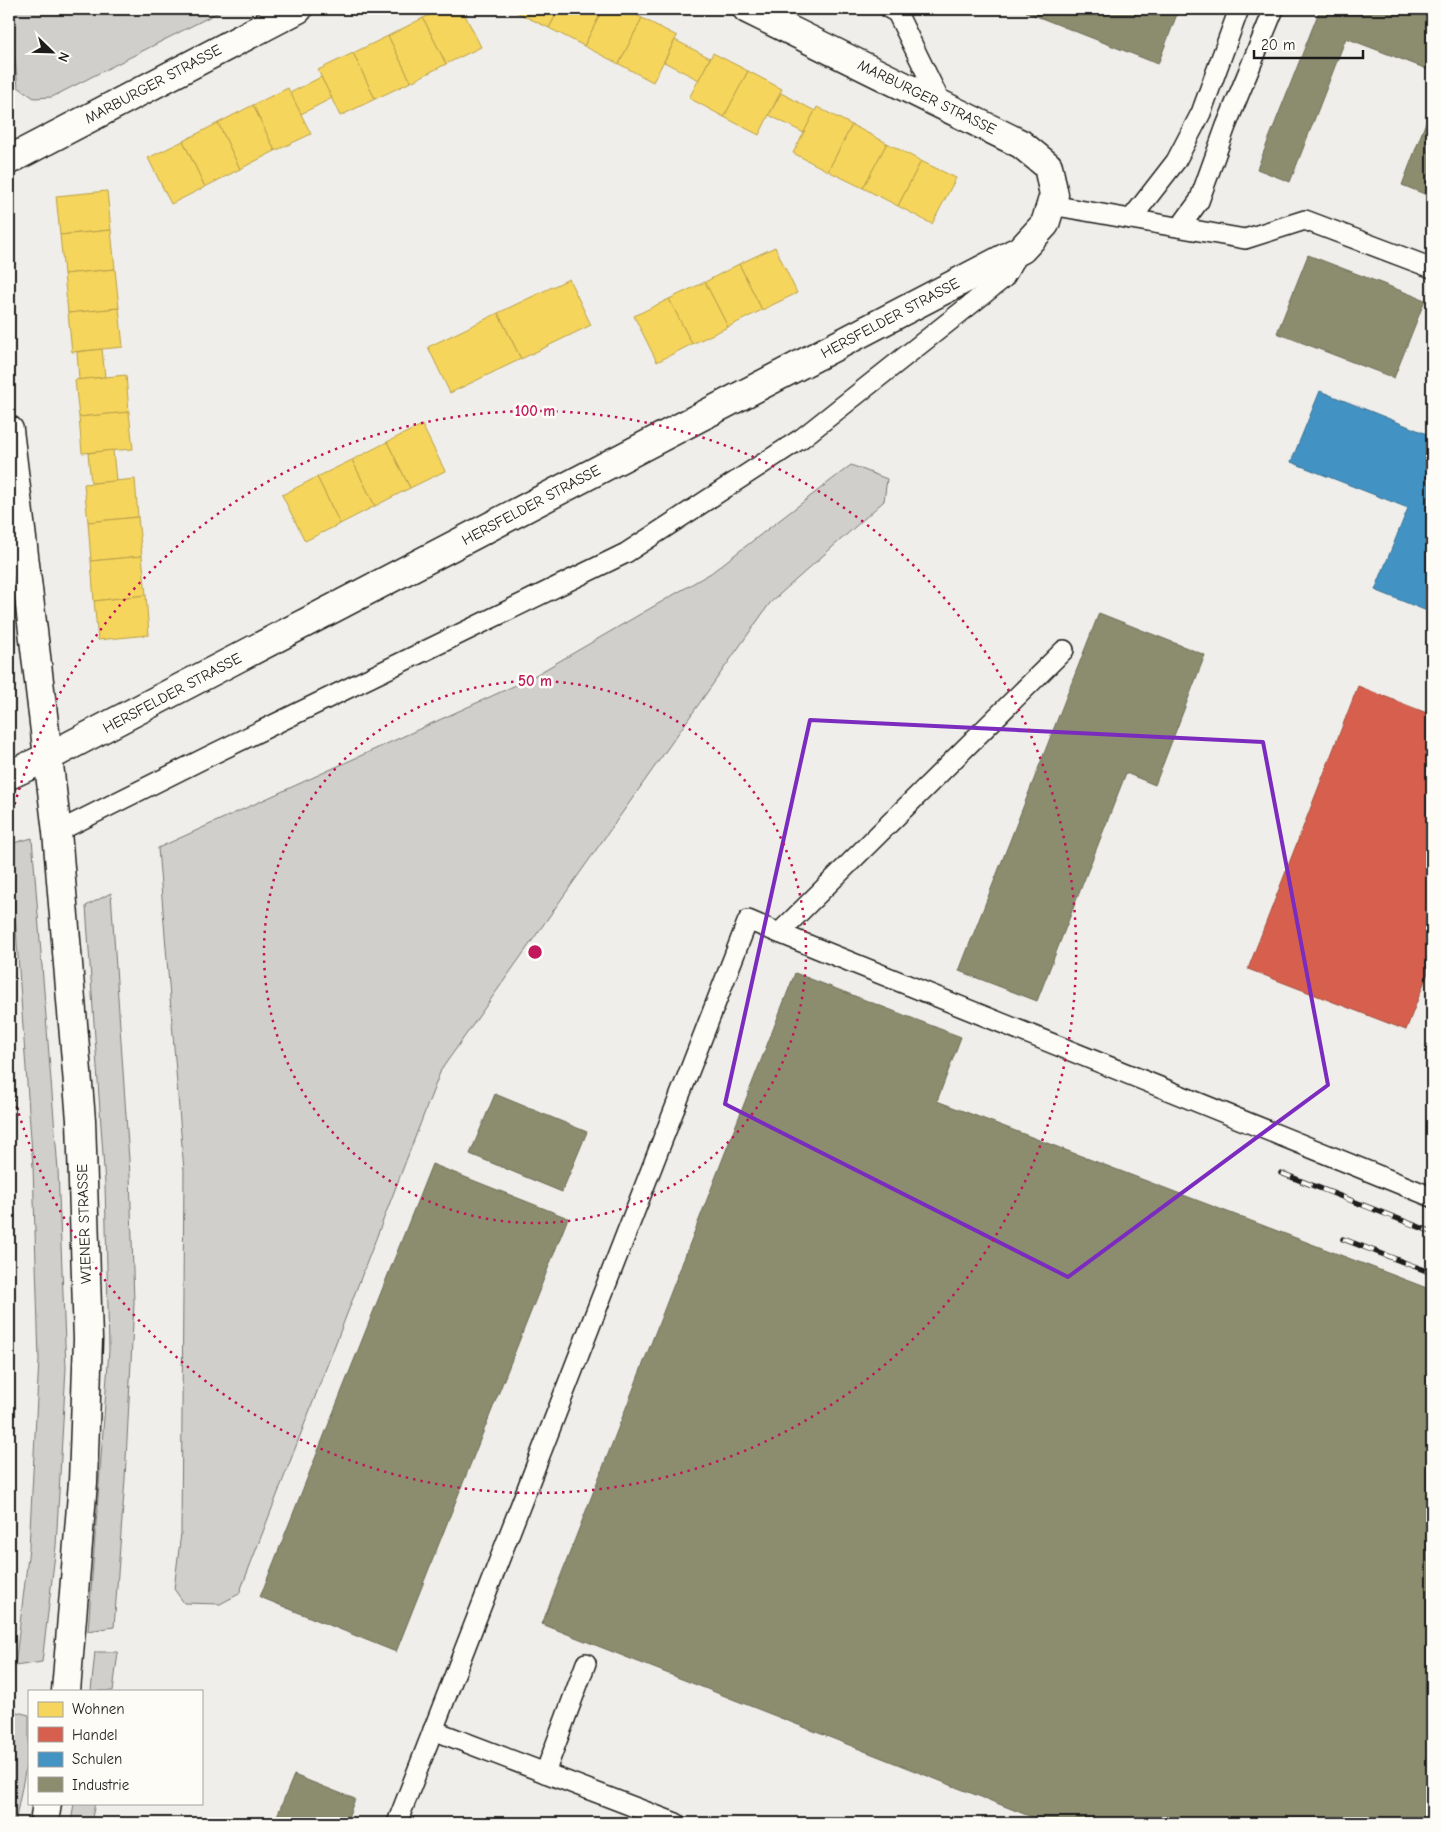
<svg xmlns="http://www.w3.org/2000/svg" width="1441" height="1832" font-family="'Comic Neue',sans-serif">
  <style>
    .green { fill: #d0cfcc; stroke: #767674 }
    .homes { fill: #f6d55c; stroke: #b59e49 }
    .shops { fill: #d6604d; stroke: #9e4c3e }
    .schools { fill: #4393c3; stroke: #376f91 }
    .industry { fill: #8c8c6e; stroke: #6a6a55 }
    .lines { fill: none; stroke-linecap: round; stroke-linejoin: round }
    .lane-casing { stroke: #1c1c1c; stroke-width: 22 }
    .street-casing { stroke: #1c1c1c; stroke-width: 31 }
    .secondary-casing { stroke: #1c1c1c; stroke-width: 31 }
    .lane { stroke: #fdfcf7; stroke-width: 19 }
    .street { stroke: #fdfcf7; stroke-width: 28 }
    .secondary { stroke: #fdfcf7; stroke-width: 28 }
    .rail-casing { stroke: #1c1c1c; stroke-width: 5.5 }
    .rail { stroke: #fdfcf7; stroke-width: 4; stroke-dasharray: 11; stroke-linecap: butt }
    .marked { fill: none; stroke: #7b2cbf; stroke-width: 4; stroke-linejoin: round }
    .ring { fill: none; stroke: #c2185b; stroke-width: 2.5; stroke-dasharray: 2.5 5 }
    .labels { text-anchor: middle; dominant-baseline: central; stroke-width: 5; stroke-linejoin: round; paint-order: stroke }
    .street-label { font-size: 15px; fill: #1c1c1c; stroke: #fdfcf7 }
    .centre { fill: #c2185b; stroke: #fdfcf7; stroke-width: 2.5 }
    .ring-label { font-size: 15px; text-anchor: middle; font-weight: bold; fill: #c2185b; stroke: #fdfcf7; stroke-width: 5; stroke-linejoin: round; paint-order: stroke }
  </style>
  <rect width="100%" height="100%" fill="#f0eeea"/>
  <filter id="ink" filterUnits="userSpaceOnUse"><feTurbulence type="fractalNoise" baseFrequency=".02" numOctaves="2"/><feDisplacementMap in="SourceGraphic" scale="10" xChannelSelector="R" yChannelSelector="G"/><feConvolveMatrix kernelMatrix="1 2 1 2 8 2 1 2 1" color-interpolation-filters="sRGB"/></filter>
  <g filter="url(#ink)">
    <!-- green -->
    <g class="green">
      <path d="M9,9H225L52,97L34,98L18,87Z"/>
      <path d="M851,465L887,479L884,501L770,603L441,1070L239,1594L220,1604L184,1603L174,1589L181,1533L184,1171L158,848L527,680L711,573Z"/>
      <path d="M32,838L58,1170L66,1368L56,1546L42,1662L15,1666L29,1548L39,1360L33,1167L10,844Z"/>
      <path d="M111,893L130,1175L134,1303L125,1479L114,1627L88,1631L109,1350L105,1184L86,906Z"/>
      <path d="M95,1652H118L113,1691H91Z"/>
      <path d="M9,1710L29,1715V1751L15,1823H9Z"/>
      <path d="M74,1803H95L91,1823H71Z"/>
    </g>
    <!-- homes -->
    <g class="homes">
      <path d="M443,9H462L481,47L446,64L423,18Z"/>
      <path d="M515,9H559L549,28L514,11Z"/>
      <path d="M559,9H603L584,46L549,28Z"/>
      <path d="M603,9H624L642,18L619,64L584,46Z"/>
      <path d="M423,18L446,64L411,82L388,36Z"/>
      <path d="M642,18L677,36L653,82L619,64Z"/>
      <path d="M388,36L411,82L375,99L353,53Z"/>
      <path d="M675,40L710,58L699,80L664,62Z"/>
      <path d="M353,53L375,99L340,116L318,70Z"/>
      <path d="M713,53L748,71L724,117L689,98Z"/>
      <path d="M748,71L782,89L759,135L724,117Z"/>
      <path d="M321,77L332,98L301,114L290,93Z"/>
      <path d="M288,88L311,134L275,151L253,105Z"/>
      <path d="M781,93L815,111L804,133L769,115Z"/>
      <path d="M253,105L275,151L240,169L218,123Z"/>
      <path d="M817,107L852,125L828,171L793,153Z"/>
      <path d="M218,123L240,169L205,187L183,141Z"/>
      <path d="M852,125L887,143L863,188L828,171Z"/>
      <path d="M183,141L205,187L171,204L148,158Z"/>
      <path d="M887,143L921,161L898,206L863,188Z"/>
      <path d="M921,161L956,178L932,224L898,206Z"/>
      <path d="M107,191L111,230L60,235L56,196Z"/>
      <path d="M111,230L115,269L64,274L60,235Z"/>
      <path d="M775,247L797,293L762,310L739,264Z"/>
      <path d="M739,264L762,310L728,327L705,282Z"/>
      <path d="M115,269L119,308L68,313L64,274Z"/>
      <path d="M569,279L591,325L521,359L498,313Z"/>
      <path d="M705,282L728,327L692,344L669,299Z"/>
      <path d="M669,299L692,344L657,362L634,316Z"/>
      <path d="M119,308L123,347L72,352L68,313Z"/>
      <path d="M498,313L521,359L450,393L428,347Z"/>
      <path d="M102,349L105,377L79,380L77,352Z"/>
      <path d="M126,375L129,412L79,417L75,380Z"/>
      <path d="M129,412L133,449L82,453L79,417Z"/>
      <path d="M422,425L445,471L410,488L387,442Z"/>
      <path d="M387,442L410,488L375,506L352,460Z"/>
      <path d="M113,450L116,481L91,483L88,453Z"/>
      <path d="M352,460L375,506L340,524L317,477Z"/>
      <path d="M317,477L340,524L305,541L282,495Z"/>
      <path d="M135,479L138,517L88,522L84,484Z"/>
      <path d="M138,517L142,556L91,561L88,522Z"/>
      <path d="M142,556L146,595L94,601L91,561Z"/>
      <path d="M146,595L149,635L98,640L94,601Z"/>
    </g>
    <!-- shops -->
    <path class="shops" d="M1358,686L1432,715V962L1406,1030L1248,969Z"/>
    <!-- schools -->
    <path class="schools" d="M1320,391L1432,436V613L1375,590L1408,508L1291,462Z"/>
    <!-- industry -->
    <g class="industry">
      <path d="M1028,9H1179L1158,64L1026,12Z"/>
      <path d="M1320,9H1432V71L1346,38L1290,182L1257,169Z"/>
      <path d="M1432,106V197L1402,185Z"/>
      <path d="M1308,255L1425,300L1394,378L1277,333Z"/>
      <path d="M1099,613L1205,655L1155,785L1126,773L1037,1001L959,971Z"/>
      <path d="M795,973L961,1037L937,1101L1432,1290V1823H1047L542,1624Z"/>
      <path d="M495,1094L587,1132L562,1192L470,1154Z"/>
      <path d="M432,1164L568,1218L396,1652L260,1597Z"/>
      <path d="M294,1775L355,1799L346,1823H274Z"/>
    </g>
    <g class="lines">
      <!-- lane casing -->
      <g class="lane-casing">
        <g id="lane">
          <path d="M890,9L897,13L942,105"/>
          <path d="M1051,205L1245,239L1305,220L1432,268"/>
          <path d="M1131,219L1176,161L1201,113L1239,9"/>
          <path d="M1180,227L1199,201L1226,126L1274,9"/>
          <path d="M57,832L211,755L626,553L802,438L1004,278L1021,250"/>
          <path d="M779,933L1432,1197"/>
          <path d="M433,1730L676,1823"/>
          <path d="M545,1773L586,1663"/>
          <path d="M397,1823L748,920L779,933L1064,650"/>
        </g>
      </g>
      <!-- street casing -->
      <g class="street-casing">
        <g id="street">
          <path d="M9,160L298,9"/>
          <path d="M9,775L48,757L1022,249L1045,224L1054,195L1048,166L1021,144L747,9"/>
        </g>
      </g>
      <!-- secondary casing -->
      <g class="secondary-casing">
        <g id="secondary">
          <path d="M9,430L57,832L81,1120L88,1339L83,1482L66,1691"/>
          <path d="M44,1823L47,1803"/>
        </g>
      </g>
      <!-- lane -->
      <use href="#lane" class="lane"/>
      <!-- street -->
      <use href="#street" class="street"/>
      <!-- secondary -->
      <use href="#secondary" class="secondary"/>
      <!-- rail casing -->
      <g class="rail-casing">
        <g id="rail">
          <path d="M1281,1173L1432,1232"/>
          <path d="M1343,1239L1432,1273"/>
        </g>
      </g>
      <!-- rail -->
      <use href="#rail" class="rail"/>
    </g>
  </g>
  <!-- marked area -->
  <path class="marked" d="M810,720L1263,742L1328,1085L1068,1277L725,1104Z"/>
  <!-- distance rings -->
  <g class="ring">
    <circle cx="535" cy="952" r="271"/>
    <path d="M9 826A541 541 0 1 1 9 1078"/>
  </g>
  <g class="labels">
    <!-- street labels -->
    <g class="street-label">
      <text transform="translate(153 84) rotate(-28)">MARBURGER STRASSE</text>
      <text transform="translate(927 97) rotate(26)">MARBURGER STRASSE</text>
      <text transform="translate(890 318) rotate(-28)">HERSFELDER STRASSE</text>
      <text transform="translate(531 505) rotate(-28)">HERSFELDER STRASSE</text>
      <text transform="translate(172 693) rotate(-28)">HERSFELDER STRASSE</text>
      <text transform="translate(84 1224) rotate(-92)">WIENER STRASSE</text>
    </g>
  </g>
  <circle cx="535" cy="952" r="8" class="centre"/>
  <g class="ring-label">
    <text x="535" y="416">100 m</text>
    <text x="535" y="686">50 m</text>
  </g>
  <!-- margin -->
  <rect width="1441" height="1832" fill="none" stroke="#fdfcf7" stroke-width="30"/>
  <rect x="15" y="15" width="1411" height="1802" fill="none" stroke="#1c1c1c" stroke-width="2" filter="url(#ink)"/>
  <!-- legend -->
  <rect x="28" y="1690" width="175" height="115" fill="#fdfcf7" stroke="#a3a29f"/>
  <rect x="38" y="1702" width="25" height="15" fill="#f6d55c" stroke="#a3a29f"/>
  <text x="72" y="1714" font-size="15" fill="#1c1c1c">Wohnen</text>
  <rect x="38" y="1727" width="25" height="15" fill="#d6604d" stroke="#a3a29f"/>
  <text x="72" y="1740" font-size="15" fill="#1c1c1c">Handel</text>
  <rect x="38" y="1752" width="25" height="15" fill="#4393c3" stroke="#a3a29f"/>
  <text x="72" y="1764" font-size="15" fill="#1c1c1c">Schulen</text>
  <rect x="38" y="1777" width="25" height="15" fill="#8c8c6e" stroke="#a3a29f"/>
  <text x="72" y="1790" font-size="15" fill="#1c1c1c">Industrie</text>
  <!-- north arrow -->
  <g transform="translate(52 52) rotate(113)" stroke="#fdfcf7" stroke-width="4" paint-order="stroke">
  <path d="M0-4L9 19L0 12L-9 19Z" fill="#1c1c1c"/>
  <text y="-8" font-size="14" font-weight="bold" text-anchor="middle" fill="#1c1c1c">N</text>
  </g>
  <!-- scale -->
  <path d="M1254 50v8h109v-8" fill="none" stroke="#1c1c1c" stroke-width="2.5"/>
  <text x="1261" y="50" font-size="15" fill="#1c1c1c" stroke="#fdfcf7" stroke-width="4" paint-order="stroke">20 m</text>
</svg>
